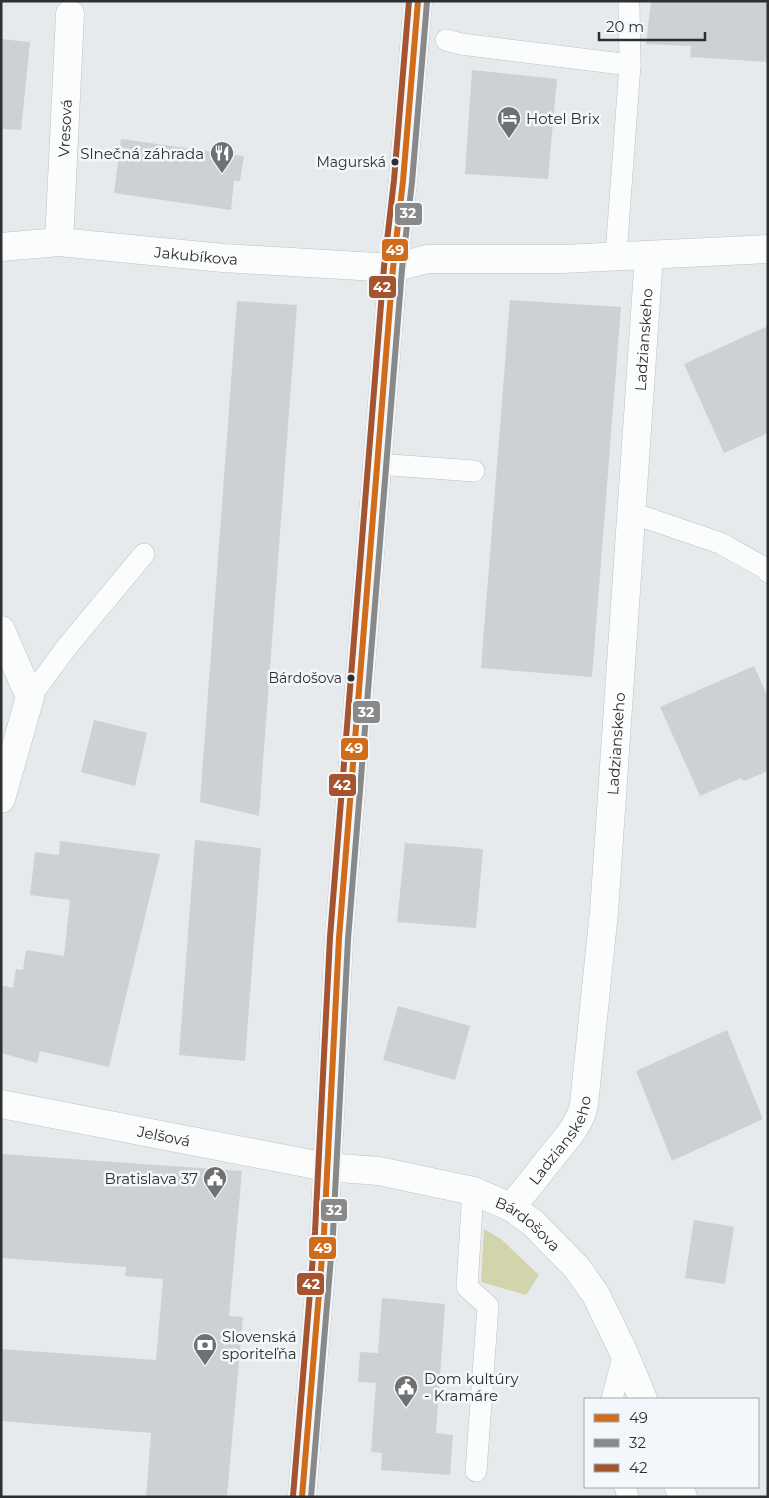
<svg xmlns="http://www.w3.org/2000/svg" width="769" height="1498" font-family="Montserrat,sans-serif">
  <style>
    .grass { fill: #d2d5ab }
    .building { fill: #ced1d3 }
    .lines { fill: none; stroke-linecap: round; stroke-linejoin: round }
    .service-casing { stroke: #bfc1c3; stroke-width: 22 }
    .minor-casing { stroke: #bfc1c3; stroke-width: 29 }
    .tertiary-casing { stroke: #bfc1c3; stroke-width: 29 }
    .service { stroke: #fbfcfc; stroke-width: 21 }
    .minor { stroke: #fbfcfc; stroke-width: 28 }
    .tertiary { stroke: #fbfcfc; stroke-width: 28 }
    .bus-1-casing { stroke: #f2f7fc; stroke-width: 10 }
    .bus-2-casing { stroke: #f2f7fc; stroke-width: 10 }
    .bus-3-casing { stroke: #f2f7fc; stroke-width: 10 }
    .bus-1 { stroke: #d16c1a; stroke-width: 6 }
    .bus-2 { stroke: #898989; stroke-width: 6 }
    .bus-3 { stroke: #a65430; stroke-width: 6 }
    .bus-dot { fill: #2d2f31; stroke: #f2f7fc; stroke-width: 2 }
    .labels { text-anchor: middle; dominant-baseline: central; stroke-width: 5; stroke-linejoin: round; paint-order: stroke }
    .bus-label { font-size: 14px; fill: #2d2f31; stroke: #f2f7fc; text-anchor: end }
    .poi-label { font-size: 15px; fill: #2d2f31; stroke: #f2f7fc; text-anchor: start }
    .street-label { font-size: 15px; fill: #2d2f31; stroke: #f2f7fc }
    .line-badge { stroke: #f2f7fc; stroke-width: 2 }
    .badge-label { font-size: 14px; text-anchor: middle; font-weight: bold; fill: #fff }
  </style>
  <rect width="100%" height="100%" fill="#e7eaec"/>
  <!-- grass -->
  <path class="grass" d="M484,1229L501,1239L539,1275L526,1295L481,1282Z"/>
  <!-- building -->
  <g class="building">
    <path d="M651,1H768V62L690,57L691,46L646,44Z"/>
    <path d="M1,39L30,42L21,130L1,129Z"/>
    <path d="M472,70L557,79L548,179L465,174Z"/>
    <path d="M121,139L244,156L240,181H234L231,210L114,193Z"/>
    <path d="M510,300L621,307L592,677L481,668Z"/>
    <path d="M237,301L297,305L259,816L200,802Z"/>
    <path d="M768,326V433L724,453L684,364Z"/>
    <path d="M754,666L768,697V771L744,781L741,778L700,796L660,707Z"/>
    <path d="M94,720L147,733L135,786L81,772Z"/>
    <path d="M195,840L261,848L245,1061L179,1055Z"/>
    <path d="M60,841L160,854L109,1067L40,1051L37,1063L1,1053V985L13,988L16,969L23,970L26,950L64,956L70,900L30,895L35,852L59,855Z"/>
    <path d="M405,843L483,849L476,928L397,922Z"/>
    <path d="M398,1006L470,1026L455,1080L383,1060Z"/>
    <path d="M727,1030L763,1119L672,1161L636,1071Z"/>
    <path d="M1,1154L242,1171L229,1316L243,1317L227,1497H146L151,1433L1,1421V1349L156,1360L163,1279L125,1276L126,1267L1,1258Z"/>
    <path d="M694,1220L734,1227L725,1284L685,1278Z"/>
    <path d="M382,1298L445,1304L436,1433L453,1435L450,1475L381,1470L382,1453L371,1452L376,1383L358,1382L360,1352L378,1353Z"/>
  </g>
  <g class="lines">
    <!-- service casing -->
    <g class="service-casing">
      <g id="service">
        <path d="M446,40L461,44L630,65"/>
        <path d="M616,255L630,65L629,6"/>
        <path d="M377,464L474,471"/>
        <path d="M632,513L720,543L765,568L768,572"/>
        <path d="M30,697L66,648L144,554"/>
        <path d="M473,1191L467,1287L488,1306L476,1471"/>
        <path d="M612,1399L624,1353"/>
        <path d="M625,1487L628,1497"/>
      </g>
    </g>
    <!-- minor casing -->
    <g class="minor-casing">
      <g id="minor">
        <path id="s1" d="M59,242L70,14"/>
        <path id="s2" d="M1,247L59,242L223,258L393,268L427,259H562L768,249"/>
        <path d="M1,630L30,697L1,799"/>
        <path id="s3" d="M1,1104L326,1167L379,1171L473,1191L511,1207L533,1223L577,1268L596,1295L624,1353L643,1399"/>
        <path id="s4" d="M511,1207C523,1193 534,1180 545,1165C559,1146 580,1128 584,1104L604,912L649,255"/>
        <path d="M679,1487L683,1497"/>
      </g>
    </g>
    <!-- tertiary casing -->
    <g class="tertiary-casing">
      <path id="tertiary" d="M302,1497L324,1233L339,938L393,268L403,181L418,1"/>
    </g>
    <!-- service -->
    <use href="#service" class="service"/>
    <!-- minor -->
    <use href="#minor" class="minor"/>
    <!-- tertiary -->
    <use href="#tertiary" class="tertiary"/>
    <!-- bus-1 casing -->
    <g class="bus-1-casing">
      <path id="bus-1" d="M302,1497L324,1233L339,938L393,268L403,181L418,1"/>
    </g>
    <!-- bus-2 casing -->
    <g class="bus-2-casing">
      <path id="bus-2" d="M311,1497L333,1233L348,939L402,269L412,182L427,2"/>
    </g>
    <!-- bus-3 casing -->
    <g class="bus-3-casing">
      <path id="bus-3" d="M293,1496L315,1232L330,937L384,267L394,180L409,1"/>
    </g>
    <!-- bus-1 -->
    <use href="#bus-1" class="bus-1"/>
    <!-- bus-2 -->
    <use href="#bus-2" class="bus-2"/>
    <!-- bus-3 -->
    <use href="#bus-3" class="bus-3"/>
  </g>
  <!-- icons -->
  <defs>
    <g id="hotel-pin" transform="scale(1.25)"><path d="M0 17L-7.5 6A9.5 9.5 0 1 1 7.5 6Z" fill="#6e7072" stroke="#f2f7fc"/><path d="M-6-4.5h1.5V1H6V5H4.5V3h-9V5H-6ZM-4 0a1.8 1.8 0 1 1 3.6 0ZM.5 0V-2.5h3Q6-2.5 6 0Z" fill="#fff"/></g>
    <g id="restaurant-pin" transform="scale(1.25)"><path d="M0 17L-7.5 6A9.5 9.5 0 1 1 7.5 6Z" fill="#6e7072" stroke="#f2f7fc"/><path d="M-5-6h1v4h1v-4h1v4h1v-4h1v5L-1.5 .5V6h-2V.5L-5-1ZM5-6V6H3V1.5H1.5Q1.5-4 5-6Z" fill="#fff"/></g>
    <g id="civic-pin" transform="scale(1.25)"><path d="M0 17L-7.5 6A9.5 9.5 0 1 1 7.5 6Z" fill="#6e7072" stroke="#f2f7fc"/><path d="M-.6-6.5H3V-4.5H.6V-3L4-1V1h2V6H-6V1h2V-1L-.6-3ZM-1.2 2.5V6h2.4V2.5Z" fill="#fff"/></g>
    <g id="bank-pin" transform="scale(1.25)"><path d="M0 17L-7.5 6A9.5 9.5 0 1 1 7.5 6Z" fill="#6e7072" stroke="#f2f7fc"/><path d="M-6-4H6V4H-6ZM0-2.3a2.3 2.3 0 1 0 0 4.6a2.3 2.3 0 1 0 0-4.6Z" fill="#fff"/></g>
  </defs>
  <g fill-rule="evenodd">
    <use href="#hotel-pin" x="509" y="118"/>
    <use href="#restaurant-pin" x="222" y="153"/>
    <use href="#civic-pin" x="215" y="1178"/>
    <use href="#bank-pin" x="205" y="1345"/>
    <use href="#civic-pin" x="406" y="1387"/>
  </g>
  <!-- markers -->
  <g class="bus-dot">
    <circle cx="395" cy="162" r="4.5"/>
    <circle cx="351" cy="678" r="4.5"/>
  </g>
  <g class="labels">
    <!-- bus labels -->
    <g class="bus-label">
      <text x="386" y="162">Magurská</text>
      <text x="342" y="678">Bárdošova</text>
    </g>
    <!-- poi labels -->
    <g class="poi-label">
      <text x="526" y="118">Hotel Brix</text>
      <text x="204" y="153" text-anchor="end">Slnečná záhrada</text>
      <text x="198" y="1178" text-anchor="end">Bratislava 37</text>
      <text x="222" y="1336">Slovenská<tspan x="222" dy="17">sporiteľňa</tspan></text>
      <text x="424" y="1378">Dom kultúry<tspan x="424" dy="17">- Kramáre</tspan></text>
    </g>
    <!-- street labels -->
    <g class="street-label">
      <text stroke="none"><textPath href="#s1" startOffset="114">Vresová</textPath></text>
      <text stroke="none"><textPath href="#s2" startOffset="196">Jakubíkova</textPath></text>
      <text stroke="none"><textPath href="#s4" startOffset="894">Ladzianskeho</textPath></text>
      <text stroke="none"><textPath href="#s4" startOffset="489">Ladzianskeho</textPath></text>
      <text stroke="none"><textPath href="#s3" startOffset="166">Jelšová</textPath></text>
      <text stroke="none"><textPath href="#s4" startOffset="84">Ladzianskeho</textPath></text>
      <text stroke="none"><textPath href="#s3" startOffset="545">Bárdošova</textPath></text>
    </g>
  </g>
  <g class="line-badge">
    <rect x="394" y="202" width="29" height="24" rx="5" fill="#898989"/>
    <rect x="381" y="238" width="28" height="24" rx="5" fill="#d16c1a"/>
    <rect x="368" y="275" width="29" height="24" rx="5" fill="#a65430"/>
    <rect x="352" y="700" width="29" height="24" rx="5" fill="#898989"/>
    <rect x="340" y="737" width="29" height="24" rx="5" fill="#d16c1a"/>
    <rect x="328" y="773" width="29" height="24" rx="5" fill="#a65430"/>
    <rect x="320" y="1198" width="28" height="24" rx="5" fill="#898989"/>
    <rect x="308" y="1236" width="29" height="24" rx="5" fill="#d16c1a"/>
    <rect x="296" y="1272" width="29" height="24" rx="5" fill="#a65430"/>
  </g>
  <g class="badge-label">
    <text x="408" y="218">32</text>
    <text x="395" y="255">49</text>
    <text x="382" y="292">42</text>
    <text x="366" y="717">32</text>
    <text x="354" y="753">49</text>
    <text x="342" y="790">42</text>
    <text x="334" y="1215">32</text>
    <text x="323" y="1253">49</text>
    <text x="311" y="1289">42</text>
  </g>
  <!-- border -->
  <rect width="769" height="1498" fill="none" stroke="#2d2f31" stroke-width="5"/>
  <!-- legend -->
  <rect x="584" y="1398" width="175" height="90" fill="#f2f7fc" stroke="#a3a7ab"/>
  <rect x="594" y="1414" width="25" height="8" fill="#d16c1a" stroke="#a3a7ab"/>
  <text x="629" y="1423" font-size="15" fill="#2d2f31">49</text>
  <rect x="594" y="1439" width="25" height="8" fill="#898989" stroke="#a3a7ab"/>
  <text x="629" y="1448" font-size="15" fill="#2d2f31">32</text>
  <rect x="594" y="1464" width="25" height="8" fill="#a65430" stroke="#a3a7ab"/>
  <text x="629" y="1473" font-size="15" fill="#2d2f31">42</text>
  <!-- scale -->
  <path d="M599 32v8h106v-8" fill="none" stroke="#2d2f31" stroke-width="2.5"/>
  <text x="606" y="32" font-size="15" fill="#2d2f31" stroke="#f2f7fc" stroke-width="4" paint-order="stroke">20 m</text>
</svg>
